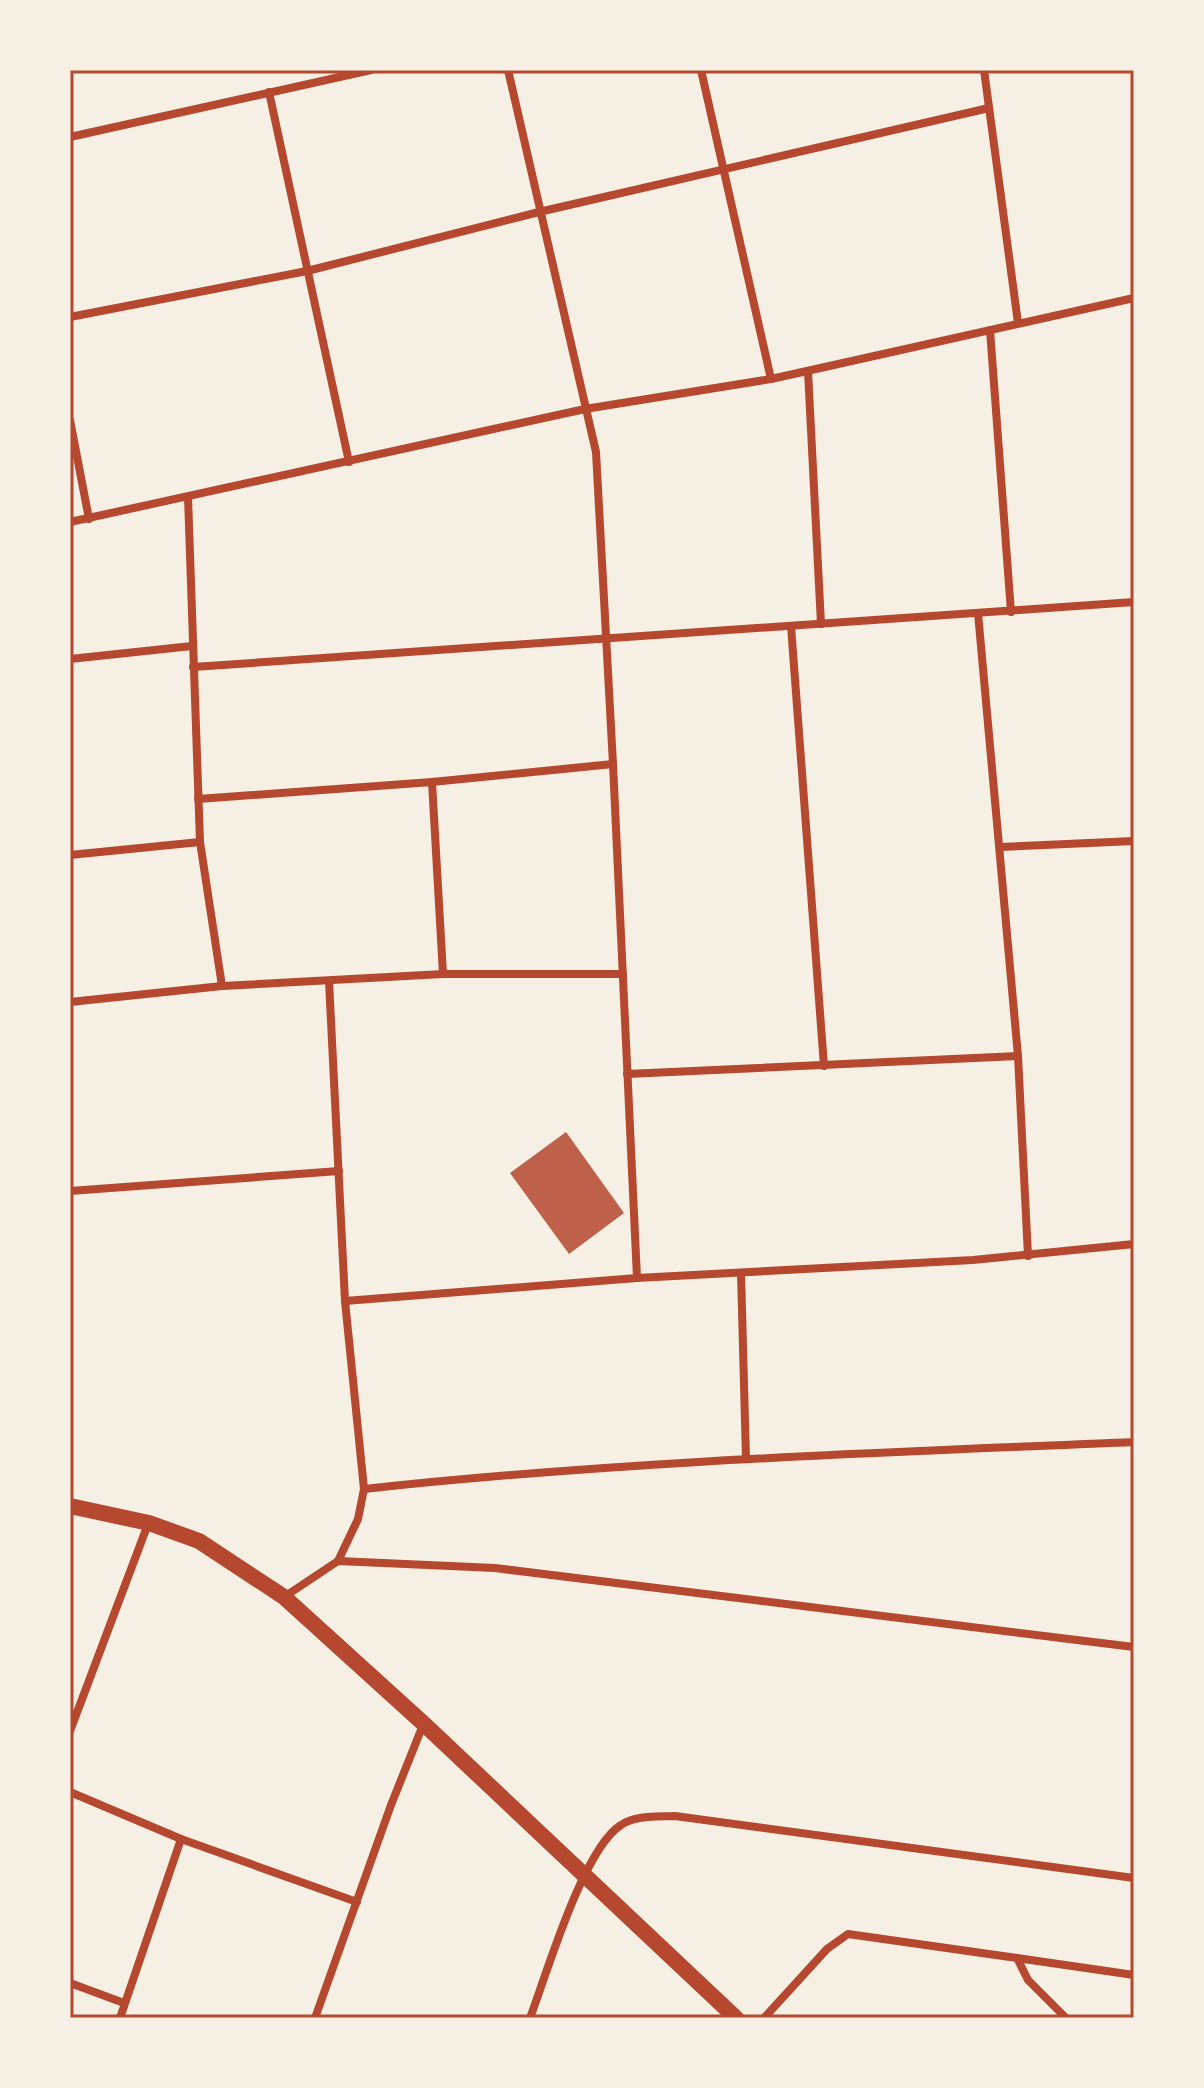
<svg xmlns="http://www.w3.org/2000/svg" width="1204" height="2088" font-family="Rubik,sans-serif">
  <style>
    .building { fill: #bf614a }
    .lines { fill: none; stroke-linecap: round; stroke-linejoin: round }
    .minor { stroke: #b5482f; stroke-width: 8 }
    .secondary { stroke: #b5482f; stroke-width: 16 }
    .neatline { fill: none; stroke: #b5482f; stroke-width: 3 }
  </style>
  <rect width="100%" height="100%" fill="#f6efe4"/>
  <!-- building -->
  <path class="building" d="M566,1132L624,1213L569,1254L510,1173Z"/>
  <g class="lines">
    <!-- minor -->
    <g class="minor">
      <path d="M508,70L596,452L613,764L637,1278"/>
      <path d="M701,70L771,379"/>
      <path d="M984,70L1018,323"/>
      <path d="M269,92L349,462"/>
      <path d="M70,137L371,70"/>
      <path d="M70,317L307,271L539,212L989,108"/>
      <path d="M990,330L1011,612"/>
      <path d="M808,371L821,624"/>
      <path d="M70,420L89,519"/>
      <path d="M188,497L200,842L222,986"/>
      <path d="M70,522L585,409L771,379L1134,298"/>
      <path d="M978,613L1018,1056L1028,1256"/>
      <path d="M791,626L824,1066"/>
      <path d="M70,659L192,646"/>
      <path d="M193,667L1134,602"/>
      <path d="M432,782L443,974"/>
      <path d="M198,799L432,782L613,764"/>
      <path d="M1000,847L1134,841"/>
      <path d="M70,855L200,842"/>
      <path d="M70,1002L222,986L443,974H623"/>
      <path d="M627,1074L1018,1056"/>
      <path d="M70,1191L339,1171"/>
      <path d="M741,1273L746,1459"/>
      <path d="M345,1301L637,1278L973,1260L1134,1244"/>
      <path d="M364,1489C620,1461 877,1453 1134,1442"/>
      <path d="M338,1561L495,1568L1134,1647"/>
      <path d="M284,1597L338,1561L358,1519L364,1489L345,1301L329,981"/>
      <path d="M70,1731L148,1524"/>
      <path d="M70,1792L181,1839L357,1902"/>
      <path d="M70,1983L124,2003"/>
      <path d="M120,2018L181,1839"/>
      <path d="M315,2018L391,1805L423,1725"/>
      <path d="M530,2018C547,1973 583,1849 621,1825C636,1815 657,1817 675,1816L1134,1878"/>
      <path d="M764,2018L827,1949L848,1934L1017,1958"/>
      <path d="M1066,2018L1028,1980L1017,1958L1134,1975"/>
    </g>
    <!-- secondary -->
    <path class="secondary" d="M70,1506L149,1523L199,1541L284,1597L424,1724L736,2018"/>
  </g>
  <!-- border -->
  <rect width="1204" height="2088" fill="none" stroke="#f6efe4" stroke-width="144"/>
  <rect x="72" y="72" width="1060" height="1944" class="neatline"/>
</svg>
